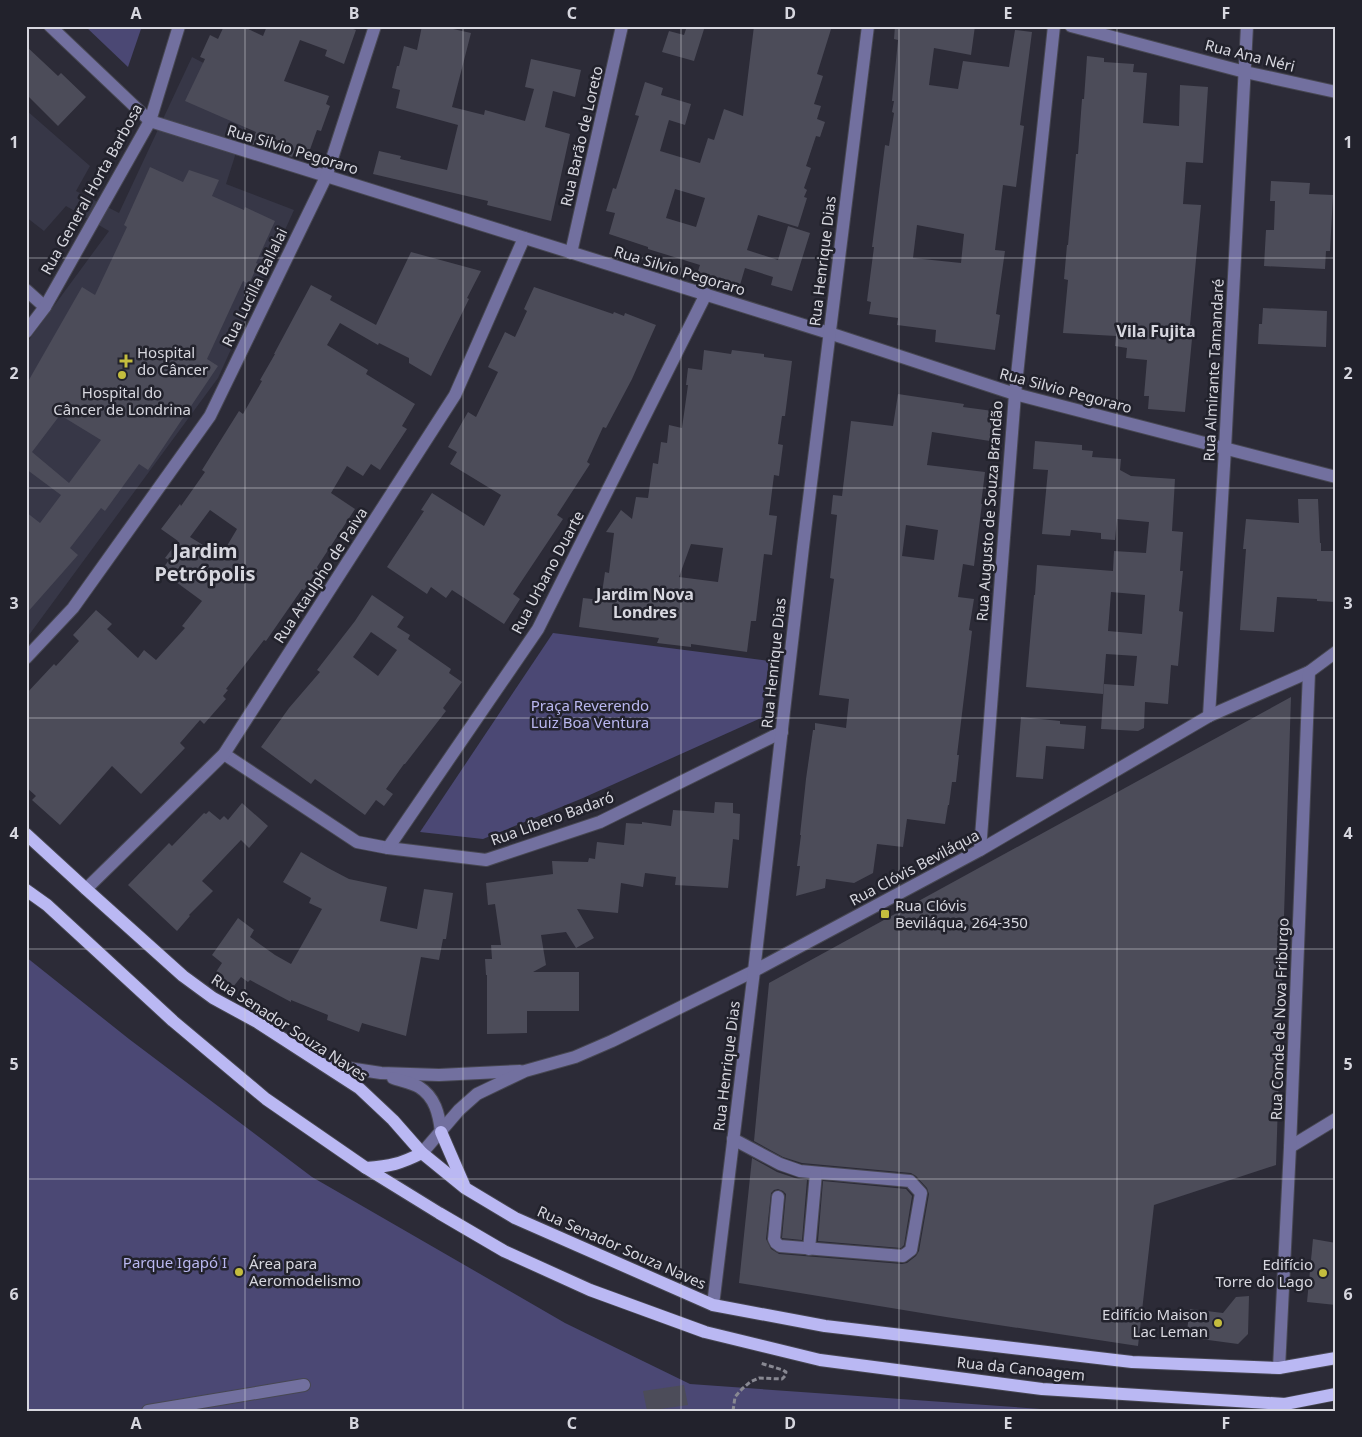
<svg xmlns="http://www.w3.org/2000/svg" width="1362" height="1437" font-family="'Noto Sans',sans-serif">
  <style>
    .built { fill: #373747 }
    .green { fill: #4b4874 }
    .building { fill: #4c4c59; fill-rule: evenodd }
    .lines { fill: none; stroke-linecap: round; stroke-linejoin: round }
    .minor-casing { stroke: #474752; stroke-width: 14 }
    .major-casing { stroke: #474752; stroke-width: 14 }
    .path { stroke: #888892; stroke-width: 3; stroke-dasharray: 5 2.5; stroke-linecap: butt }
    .minor { stroke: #72709f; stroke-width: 12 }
    .major { stroke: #bab8f3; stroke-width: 12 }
    .grid { fill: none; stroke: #d7d7df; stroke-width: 1; stroke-opacity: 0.55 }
    .poi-dot { fill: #c4bd3e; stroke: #22222c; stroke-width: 2 }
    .labels { text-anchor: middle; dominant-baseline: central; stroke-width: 5; stroke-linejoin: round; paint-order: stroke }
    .street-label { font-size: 15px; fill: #d7d7df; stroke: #22222c }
    .poi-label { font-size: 15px; fill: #d7d7df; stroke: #22222c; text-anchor: start }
    .park-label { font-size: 15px; fill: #bab8f0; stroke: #22222c }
    .neighbourhood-label { font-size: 16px; font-weight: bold; fill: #d7d7df; stroke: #22222c }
    .district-label { font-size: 20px; font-weight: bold; fill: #d7d7df; stroke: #22222c }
    .neatline { fill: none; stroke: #d7d7df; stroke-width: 2 }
    .grid-label { font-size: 16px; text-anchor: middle; font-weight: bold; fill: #d7d7df }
  </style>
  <rect width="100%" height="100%" fill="#2c2b37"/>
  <!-- built -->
  <path class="built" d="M192,57L256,90L226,184L294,210L218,378L26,639V344L109,231L66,206L44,231L26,217V110L90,166L76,191L119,213Z"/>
  <!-- green -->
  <g class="green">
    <path d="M85,26H142L128,67Z"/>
    <path d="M553,633L769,661L761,718L583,798L483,839L420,832Z"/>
    <path d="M26,957L129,1039L312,1177L565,1323L690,1384L1069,1411H26Z"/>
  </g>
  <!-- building -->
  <g class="building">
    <path d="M224,26H242L263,36L267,26H345L356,30L344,64L325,56L327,50L300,40L284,81L329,96L326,104L330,106L321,131L317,130L308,155L295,150L292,157L251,144L256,132L185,101L205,59L200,57L210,35L218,39Z"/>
    <path d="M422,26H440L471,33L452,107L484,115L485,110L525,121L534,89L525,87L531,59L581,70L575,97L553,91L545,127L570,134L551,221L487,205L488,201L373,174L379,151L401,156L400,159L447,170L458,125L396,108L400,90L392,88L397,66H399L404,46L417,50Z"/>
    <path d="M687,26H705L694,61L662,52L669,31L684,35Z"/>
    <path d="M754,26H832L817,74L823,76L814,104L821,106L817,119L825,122L820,137L816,136L806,166L811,168L804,188L807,190L804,197L807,198L798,227L758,215L747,250L778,260L788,226L810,233L792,291L771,285L773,277L745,268L740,285L712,276V277L697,274L700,265L648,249V247L609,234L615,213L606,211L613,188L616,189L639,116L635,115L645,82L663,88L661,95L691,104L685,125L669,120L660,151L700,163L708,138L714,140L724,109L743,116ZM675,189L705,198L696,227L666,218Z"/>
    <path d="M895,26H975L971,55L934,48L929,85L958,89L963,61L1009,67L1015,30L1032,32L1020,125L1024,126L1016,187L1003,185L995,250L1005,251L996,314L1000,315L995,350L935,342L936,330L897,325L898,318L869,314L871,302L867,301L874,247H872L885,145L889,146L894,113L892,112L894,101H892L898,40L894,39ZM917,225L964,234L961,263L913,258Z"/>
    <path d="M26,46L58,76L61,73L86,97L58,126L26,94Z"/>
    <path d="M1087,56L1104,58V62L1134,64L1133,72L1147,73L1143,123L1179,126L1180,85L1208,87L1203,163L1186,162L1183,204L1201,205L1190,325H1192V339L1185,412L1148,409L1149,396H1144L1147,360L1126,358L1127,348L1115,346L1116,336L1063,333L1068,280L1064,279L1067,245H1068L1076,154H1078L1082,99H1084Z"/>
    <path d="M150,167L183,182L189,170L219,180L212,196L244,210L245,207L275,221L256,263L258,264L249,284L243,281L207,359L218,366L148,470L139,464L105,511L101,508L70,548L78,555L26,614V512L40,523L61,495L26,469V385L82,287L95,295L127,227L124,225ZM60,415L101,440L69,483L32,452Z"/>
    <path d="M1271,181L1310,183L1309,194L1333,195L1330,251H1326L1325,269L1264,266L1266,230H1274L1275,201H1270Z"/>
    <path d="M411,252L481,271L467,298L469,299L431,376L409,363V358L379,343L378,345L340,323L327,345L368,370L366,374L415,404L402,426L407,429L380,470L371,464L363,476L347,466L331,493L355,509L317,567L318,569L304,590L302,589L266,641L264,640L226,689L228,690L223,696L226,699L204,724L200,720L180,743L185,748L141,794L112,766L60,825L32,800L36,796L26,787V694L54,664L56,666L79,641L73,635L96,610L112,624L107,629L138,658L144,650L156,660L185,628L182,626L202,601L161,571L169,560L165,558L178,541L161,529L180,504L181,506L205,472L202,470L239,411L243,414L262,381L260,380L275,354H274L311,285L332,296L330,300L376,325ZM210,510L237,529L221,556L190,537Z"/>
    <path d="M534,287L613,314L614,312L624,316L625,313L656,325L632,379L606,428L603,427L587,462L590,464L557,515L563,519L513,594L520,599L504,624L452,590L446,598L431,587L427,594L387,567L424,511L421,510L432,493L484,526L501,495L450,464L457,452L448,447L468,412L476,417L498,372L488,367L505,332L515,337L527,311L524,309Z"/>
    <path d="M1263,308L1327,311L1326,347L1258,344L1259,324H1262Z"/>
    <path d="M704,350L731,354L732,350L764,354V357L792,361L785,416H782L778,444L783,445L779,476L774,475L769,515L777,516L772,555L764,554L756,621H751L747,652L691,644V647L657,643L659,638L579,627L583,598L601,600L605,572L609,573L614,533L606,532L621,510L632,519L636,497L648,498L653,463L658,464L661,442L667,443L669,425L682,428L688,385H686L688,368L702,370ZM691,544L723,548L718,582L679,577Z"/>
    <path d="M898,394L964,404L963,407L993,411L990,441L932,432L927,465L985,472L981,504H982L974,566L963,564L958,597L974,599L969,630L972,631L957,755H959L956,782H952L949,805H948L945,824L907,819L903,847L877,844L873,873L854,883L826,879L825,888L796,896L800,866H797L801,835H800L806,779L813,730H815V723L846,728L849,699L819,695L834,579L830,578L837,515L831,514L833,495L842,496L851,421L893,426ZM906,525L938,530L934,560L902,556Z"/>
    <path d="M1035,441L1082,445V450L1093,451L1092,457L1121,459L1120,470L1131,476L1175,479L1172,531L1183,532L1180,571H1183L1179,611L1183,612L1178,666L1171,665L1168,704L1145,702L1144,728L1138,731L1101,729L1104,684L1134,686L1137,656L1106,654L1103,694L1026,687L1034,595H1035L1037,565L1113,571L1114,551L1146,553L1149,522L1117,519L1115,540L1101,539V533L1071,530L1070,536L1042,534L1048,470L1033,469ZM1111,592L1145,595L1142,634L1108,631Z"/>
    <path d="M1298,499H1318L1320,543H1321V551H1336V602L1317,601V599L1277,597L1274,632L1240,630L1246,549H1243L1246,519L1299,523Z"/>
    <path d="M372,595L404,617L397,627L410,635L408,639L451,669L449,673L462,682L443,708L446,711L405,764H404L386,789L393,794L384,806L376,800L365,815L315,779L311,784L261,747L289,708L320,672L317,670L355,621ZM371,632L397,650L378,676L353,657Z"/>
    <path d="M1291,697L1276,1165L1154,1205L1138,1346L946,1317L739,1283L752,1158L777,1172L798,1179L807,1180L802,1240L782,1238L786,1194L783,1191L778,1189L774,1190L771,1193L766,1239L771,1249L779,1254L902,1264L907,1263L916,1256L919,1251L929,1194L927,1188L916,1176L911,1173L802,1163L783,1157L754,1141L769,983Z"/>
    <path d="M1021,717L1060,721V724L1086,726L1084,749L1046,746L1043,779L1016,777Z"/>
    <path d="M715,802L733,803V813L740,814L739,840L733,839L728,888L675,885L676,877L645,873L643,887L621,883L618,913L577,909L594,938L576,948L566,932L541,935L546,965L533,972H579V1011H527V1033L487,1034V975H486L485,959H492L491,945H501L495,904L488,905L486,883L553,874L552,861L588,862L589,858L595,859L597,842L624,845L626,823L642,824V822L671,826L673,810L714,813Z"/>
    <path d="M242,803L268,826L249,848L241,840L202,881L213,891L189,915L190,916L177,931L128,885L169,843L172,846L204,813L206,814L209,811L220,820L224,816L228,820Z"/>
    <path d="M301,852L328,868L349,879L387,887L380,921L417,929L424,889L453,893L446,939H443L439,960L421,957L406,1036L362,1023L359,1032L327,1020L328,1015L291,1000V1002L250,980L248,982L241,977L233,987L214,975L222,963L212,955L238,918L254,930L250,937L275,955L291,964L322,909L309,903L311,898L283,882Z"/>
    <path d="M823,1181L906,1189L912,1196L904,1245L901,1248L818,1241Z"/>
    <path d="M1313,1239L1336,1243V1305L1307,1302Z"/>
    <path d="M1249,1296L1248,1334L1238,1344L1186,1337L1190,1309L1223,1313L1236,1297Z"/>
    <path d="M684,1385L688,1405L647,1411L643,1391Z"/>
  </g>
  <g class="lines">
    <!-- minor casing -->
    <g class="minor-casing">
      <g id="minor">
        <path d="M50,26L150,121L829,333L1015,394L1336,477"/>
        <path d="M1071,26L1245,72L1336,92"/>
        <path d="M571,253L622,26"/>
        <path d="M26,290L45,307"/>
        <path d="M26,332L45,307L150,121L179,26"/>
        <path d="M26,658L73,608L210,416L326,177L375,26"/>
        <path d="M1209,716L1225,449L1247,26"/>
        <path d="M224,754L357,842L388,848L486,860L600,822L782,732"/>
        <path d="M388,848L538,629L706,294"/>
        <path d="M980,850L1015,394L1054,26"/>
        <path d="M86,889L224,754L455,395L524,238"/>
        <path d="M322,1064L381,1073L439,1075L520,1071"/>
        <path d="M393,1078C401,1081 412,1083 419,1087C435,1097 439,1114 441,1132"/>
        <path d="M733,1139L780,1164L800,1171L910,1181L921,1193L911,1250L903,1256L780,1246L776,1243L774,1239L778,1197"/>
        <path d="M1290,1147L1336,1119"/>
        <path d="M422,1153L459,1110L477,1094L525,1071L575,1057L612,1041L754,971L980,850L1209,716L1309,672L1336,652"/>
        <path d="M809,1249L816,1173"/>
        <path d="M713,1305L754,971L803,547L868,26"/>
        <path d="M1279,1368L1290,1147L1309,672"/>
        <path d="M148,1411L304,1385"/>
      </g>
    </g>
    <!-- major casing -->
    <g class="major-casing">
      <g id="major">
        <path d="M26,834L86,889L183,976L213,998L257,1022L359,1088L393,1120L422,1153L465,1188L515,1218L713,1305L825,1326L1132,1362L1279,1368L1336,1358"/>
        <path d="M26,890L47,905L173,1021L266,1099L366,1168L439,1213L504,1251L590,1290L705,1332L820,1360L1042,1389L1285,1404L1336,1394"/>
        <path d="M441,1132L464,1185"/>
        <path d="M366,1168C391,1166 400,1164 422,1153"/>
      </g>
    </g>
    <!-- path -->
    <path class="path" d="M733,1411L735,1397L742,1389L750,1382L759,1378L782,1379L785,1376L786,1372L783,1370L760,1363"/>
    <!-- minor -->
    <use href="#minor" class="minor"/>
    <!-- major -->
    <use href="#major" class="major"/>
  </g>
  <!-- grid -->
  <path class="grid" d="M245,26V1411M463,26V1411M681,26V1411M899,26V1411M1117,26V1411M26,258H1336M26,488H1336M26,718H1336M26,949H1336M26,1179H1336"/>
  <!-- markers -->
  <g class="poi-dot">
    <path d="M123.5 353.5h5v5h5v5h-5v5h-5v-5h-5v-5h5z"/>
    <circle cx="122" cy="375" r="5"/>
    <rect x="880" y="909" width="10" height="10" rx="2.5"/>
    <circle cx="239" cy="1272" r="5"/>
    <circle cx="1323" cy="1273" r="5"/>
    <circle cx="1218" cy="1323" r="5"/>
  </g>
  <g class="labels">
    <!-- street labels -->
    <g class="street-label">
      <text transform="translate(1250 55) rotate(14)">Rua Ana Néri</text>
      <text transform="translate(581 136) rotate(-77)">Rua Barão de Loreto</text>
      <text transform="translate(293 149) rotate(17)">Rua Silvio Pegoraro</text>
      <text transform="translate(91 189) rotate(-61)">Rua General Horta Barbosa</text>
      <text transform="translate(822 261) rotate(-83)">Rua Henrique Dias</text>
      <text transform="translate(680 270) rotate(17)">Rua Silvio Pegoraro</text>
      <text transform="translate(254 287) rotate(-64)">Rua Lucilla Ballalai</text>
      <text transform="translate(1213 370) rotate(-87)">Rua Almirante Tamandaré</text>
      <text transform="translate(1066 390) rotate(15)">Rua Silvio Pegoraro</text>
      <text transform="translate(989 511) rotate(-86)">Rua Augusto de Souza Brandão</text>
      <text transform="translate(547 572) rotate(-62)">Rua Urbano Duarte</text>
      <text transform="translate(320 575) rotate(-57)">Rua Ataulpho de Paiva</text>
      <text transform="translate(773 663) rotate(-84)">Rua Henrique Dias</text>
      <text transform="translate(552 818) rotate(-20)">Rua Líbero Badaró</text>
      <text transform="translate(914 867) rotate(-28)">Rua Clóvis Beviláqua</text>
      <text transform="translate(1279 1019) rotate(-88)">Rua Conde de Nova Friburgo</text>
      <text transform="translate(290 1027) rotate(33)">Rua Senador Souza Naves</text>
      <text transform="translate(726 1066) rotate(-83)">Rua Henrique Dias</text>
      <text transform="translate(622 1247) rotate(24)">Rua Senador Souza Naves</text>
      <text transform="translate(1021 1368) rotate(6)">Rua da Canoagem</text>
    </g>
    <!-- poi labels -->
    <g class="poi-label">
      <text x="137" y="352">Hospital<tspan x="137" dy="17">do Câncer</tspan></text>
      <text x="122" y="392" text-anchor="middle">Hospital do<tspan x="122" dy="17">Câncer de Londrina</tspan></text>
      <text x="895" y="905">Rua Clóvis<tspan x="895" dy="17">Beviláqua, 264-350</tspan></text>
      <text x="249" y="1263">Área para<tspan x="249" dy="17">Aeromodelismo</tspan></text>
      <text x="1313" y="1264" text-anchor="end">Edifício<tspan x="1313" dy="17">Torre do Lago</tspan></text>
      <text x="1208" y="1314" text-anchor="end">Edifício Maison<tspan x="1208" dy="17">Lac Leman</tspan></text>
    </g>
    <!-- park labels -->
    <g class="park-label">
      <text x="590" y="705">Praça Reverendo<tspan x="590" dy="17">Luiz Boa Ventura</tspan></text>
      <text x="175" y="1262">Parque Igapó I</text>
    </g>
    <!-- neighbourhood labels -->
    <g class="neighbourhood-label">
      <text x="1156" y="331">Vila Fujita</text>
      <text x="645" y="594">Jardim Nova<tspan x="645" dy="18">Londres</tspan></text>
    </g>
    <!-- district labels -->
    <g class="district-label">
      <text x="205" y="550">Jardim<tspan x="205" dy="23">Petrópolis</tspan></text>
    </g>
  </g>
  <!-- border -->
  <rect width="1362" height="1437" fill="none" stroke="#22222c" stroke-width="55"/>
  <rect x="28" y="28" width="1306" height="1382" class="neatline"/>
  <g class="grid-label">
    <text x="136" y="19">A</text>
    <text x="354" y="19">B</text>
    <text x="572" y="19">C</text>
    <text x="790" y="19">D</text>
    <text x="1008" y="19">E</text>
    <text x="1226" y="19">F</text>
    <text x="14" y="148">1</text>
    <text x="1348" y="148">1</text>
    <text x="14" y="379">2</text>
    <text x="1348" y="379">2</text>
    <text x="14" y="609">3</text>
    <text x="1348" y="609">3</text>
    <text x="14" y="839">4</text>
    <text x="1348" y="839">4</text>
    <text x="14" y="1070">5</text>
    <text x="1348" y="1070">5</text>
    <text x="14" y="1300">6</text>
    <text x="1348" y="1300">6</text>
    <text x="136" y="1429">A</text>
    <text x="354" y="1429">B</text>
    <text x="572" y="1429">C</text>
    <text x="790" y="1429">D</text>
    <text x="1008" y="1429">E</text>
    <text x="1226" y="1429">F</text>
  </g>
</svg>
